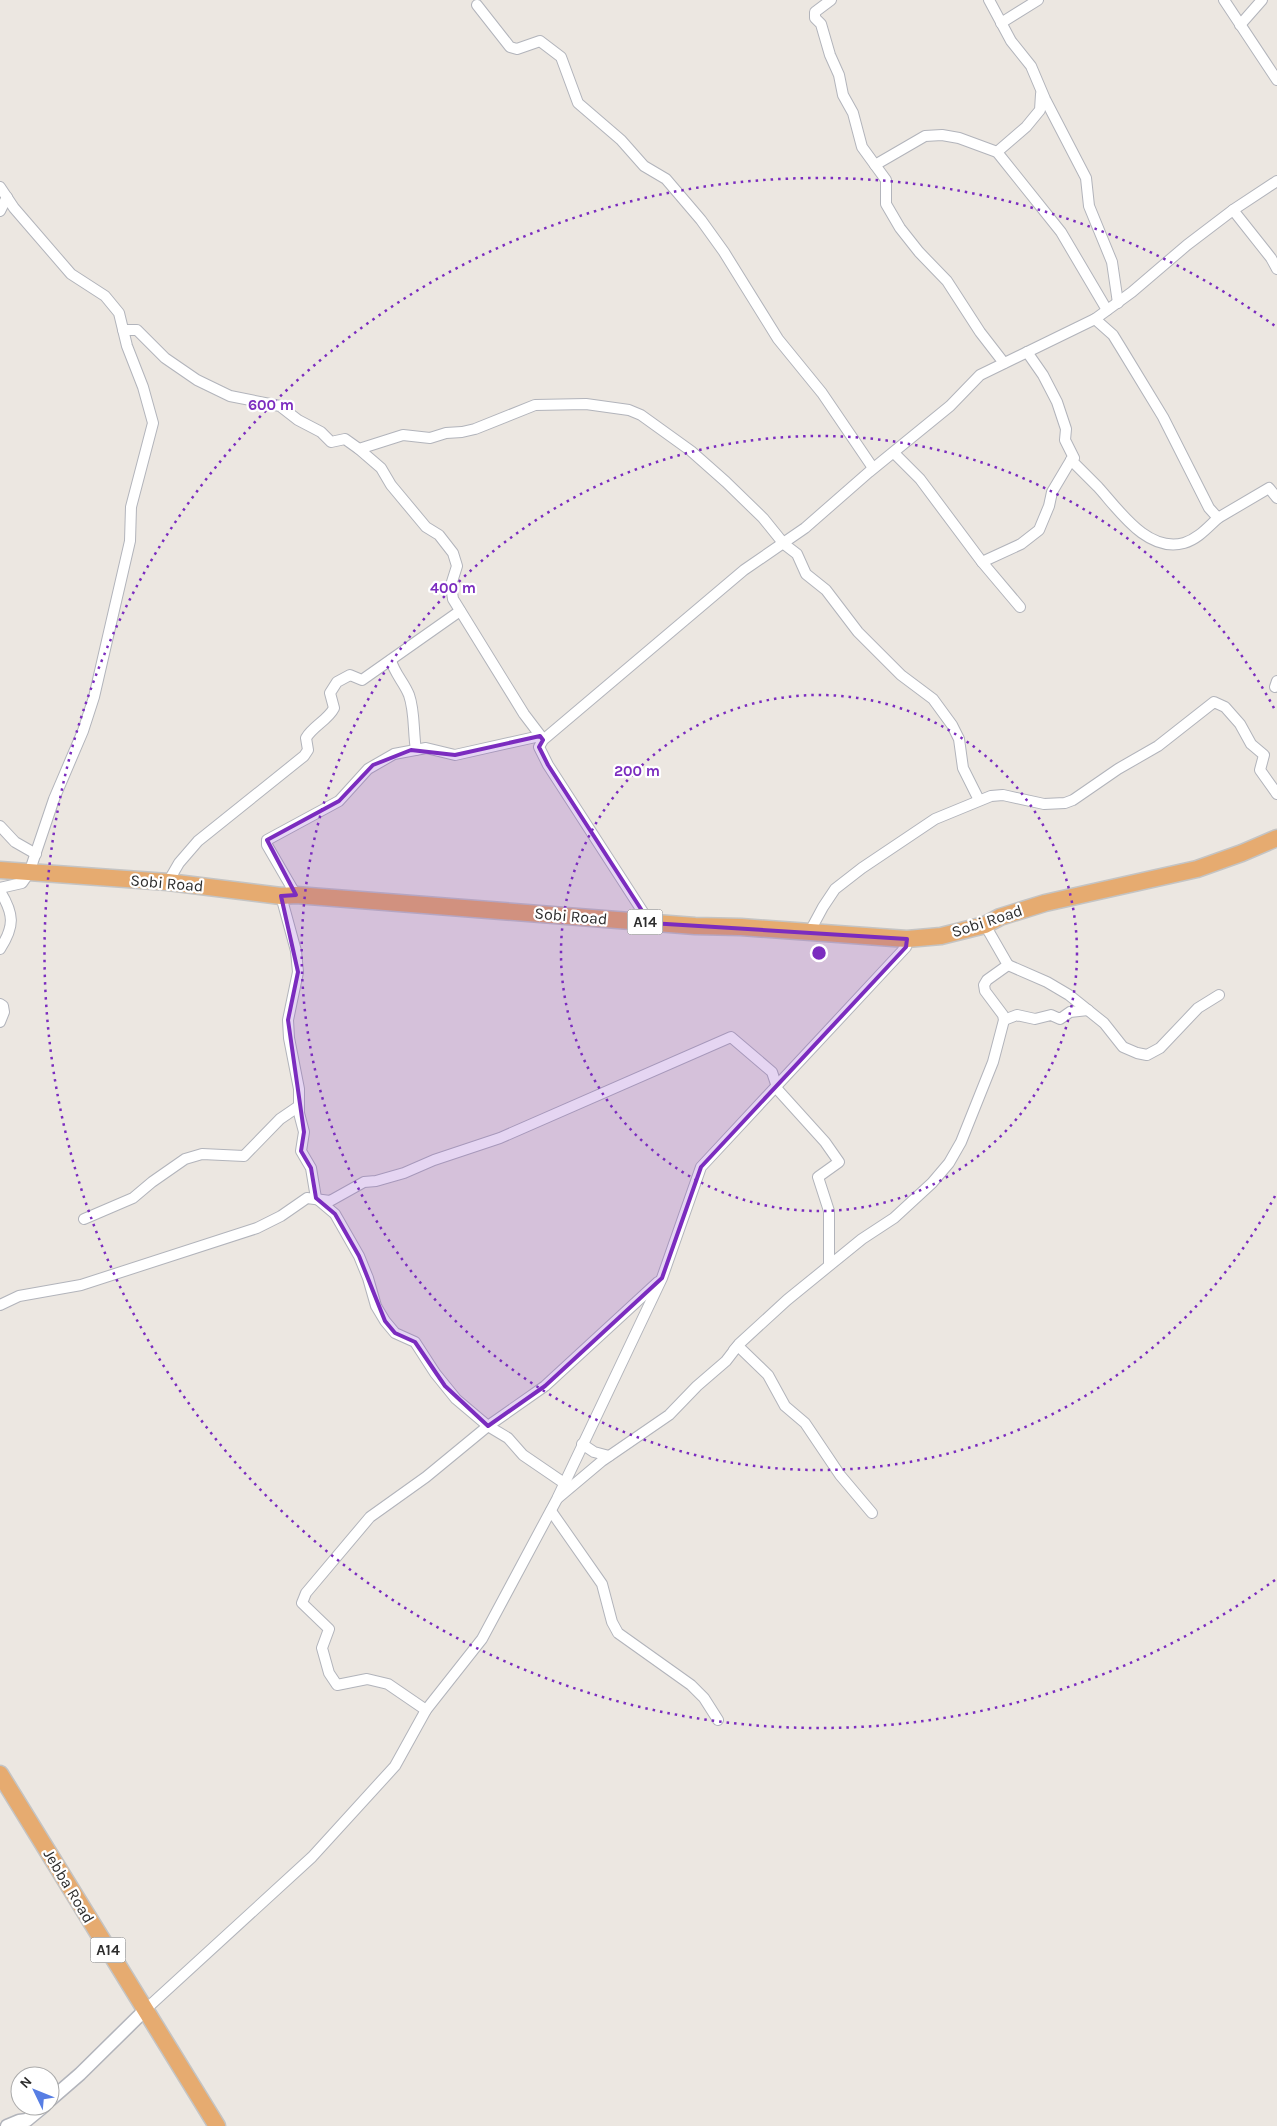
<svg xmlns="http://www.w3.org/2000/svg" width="1277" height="2126" font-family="Karla,sans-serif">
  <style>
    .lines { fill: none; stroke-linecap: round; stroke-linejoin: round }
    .minor-casing { stroke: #b2b4bb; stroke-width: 12 }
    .tertiary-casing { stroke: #b2b4bb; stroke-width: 15 }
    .trunk-casing { stroke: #c4c4c4; stroke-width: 19 }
    .minor { stroke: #fff; stroke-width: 10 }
    .tertiary { stroke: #fff; stroke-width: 12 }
    .trunk { stroke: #e6ab70; stroke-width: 16 }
    .marked { fill: #7b2cbf; fill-opacity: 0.2; stroke: #7b2cbf; stroke-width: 4; stroke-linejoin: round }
    .ring { fill: none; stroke: #7b2cbf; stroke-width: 2.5; stroke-dasharray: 2.5 5 }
    .labels { text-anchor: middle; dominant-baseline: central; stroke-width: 4.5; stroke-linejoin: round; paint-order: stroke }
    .shield { fill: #fff; stroke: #6c6c6c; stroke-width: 1 }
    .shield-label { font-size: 15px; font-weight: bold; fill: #2d2d2d }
    .street-label { font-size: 16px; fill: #2d2d2d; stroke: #fff }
    .centre { fill: #7b2cbf; stroke: #fff; stroke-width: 2.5 }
    .ring-label { font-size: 15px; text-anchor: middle; font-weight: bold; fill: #7b2cbf; stroke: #fff; stroke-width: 4.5; stroke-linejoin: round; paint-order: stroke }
  </style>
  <rect width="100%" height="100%" fill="#ece7e1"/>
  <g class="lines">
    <!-- minor casing -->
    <g class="minor-casing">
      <g id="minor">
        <path d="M831,0L815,12V18L821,24L830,55L839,75L843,95L853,113L862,147L886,180V204L900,228L919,252L947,281L980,332L1004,363"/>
        <path d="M989,0L1011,41L1031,66L1045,99L1086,178L1089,206L1112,262L1118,303"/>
        <path d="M1224,0L1277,80"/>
        <path d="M477,5L510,47L517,49L540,41L561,57L578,103L621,140L644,166L666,179L701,220L724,252L778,339L822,393L873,468"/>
        <path d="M1001,23L1038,0"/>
        <path d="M1240,25L1262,0"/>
        <path d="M997,152L1026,127L1040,110L1041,94"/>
        <path d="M875,165L925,136L942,135L959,138L997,152L1061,232L1107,310"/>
        <path d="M0,187L14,208L71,274L105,296L119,313L127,346L143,387L153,423L131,507L130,541L94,697L83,731L54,799L29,873L22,883L0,888"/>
        <path d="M1233,210L1271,258L1277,269"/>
        <path d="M0,211L7,197"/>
        <path d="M1095,319L1113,335L1121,348L1163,417L1209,508L1218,518L1269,488L1277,498"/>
        <path d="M123,330H137L165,358L197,380L230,396L280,406L298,420L321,432L331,442L345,439L359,449L403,435L430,438L446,433L462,432L475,429L535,405L586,404L629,410L641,415L691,451L726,482L763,518L784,544L797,554L806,574L826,590L858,632L901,675L933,699L952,725L959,739L963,768L979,800"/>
        <path d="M1027,352L1043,375L1057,402L1066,429L1065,440L1074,458L1071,460C1080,469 1089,478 1098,487C1119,510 1147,553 1184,543C1198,539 1208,527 1218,518"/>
        <path d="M359,449L381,468L391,485L426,527L439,535L453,553L457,566L451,585L453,599L524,714L543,739"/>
        <path d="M894,453L920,479L982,562L1020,607"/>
        <path d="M982,562L1021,544L1039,530L1049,506L1052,492L1071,460"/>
        <path d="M391,660C394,673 404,682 409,695C415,712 413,732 416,750"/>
        <path d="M1275,687L1277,681"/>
        <path d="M0,826L15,842L36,854"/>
        <path d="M168,882L179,863L198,841L304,756L308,750L306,738C313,726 328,720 334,708L330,693L337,682L350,675L362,680L460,611"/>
        <path d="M0,891C14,914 15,926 0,949"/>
        <path d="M296,895L267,845V840L339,801L368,769L394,754L426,748L455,755L540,736"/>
        <path d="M281,896L296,951L298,972L288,1020L289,1038L299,1089V1113L304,1132L301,1151L311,1168L316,1198L335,1214L359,1256L368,1278L376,1306L385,1321L395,1333L415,1342L435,1373L456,1399L488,1426L508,1438L523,1455L564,1483"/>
        <path d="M650,923L548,765L539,747L543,740L744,570L805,528L869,472L950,406L980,375L1095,319L1132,292L1187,245L1233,210L1277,181"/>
        <path d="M809,933L823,907L835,889L862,868L935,819L991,796L1003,795L1044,804L1065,803L1073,800L1118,769L1158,746L1214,702L1225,707L1240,724L1251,744L1264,755L1260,770L1277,794"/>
        <path d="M1008,965L1047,982L1069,995L1104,1023L1123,1047L1137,1053L1147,1055L1160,1048L1198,1008L1219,995"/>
        <path d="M0,1004L3,1006L4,1012L0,1022"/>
        <path d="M1004,1020L1017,1015L1035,1019L1051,1015L1060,1019L1070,1012L1088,1010"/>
        <path d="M84,1219L133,1198L152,1182L185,1159L202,1154L244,1156L280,1119L299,1106"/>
        <path d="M0,1305L19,1296L81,1285L257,1228L281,1216L307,1198L330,1201L364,1182L376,1181L404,1173L434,1160L500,1138L731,1037L772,1072L778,1090L825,1142L839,1162L818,1177L829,1211V1265"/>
        <path d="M734,1350L738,1346L768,1375L785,1406L805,1423L840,1475L872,1513"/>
        <path d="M582,1444L594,1452L609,1456"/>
        <path d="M558,1498L602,1461L669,1415L697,1386L726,1361L739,1344L787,1300L862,1239L894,1218L932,1183L949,1163L961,1142L993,1062L1004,1020L1003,1015L985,991L984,985L987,980L1008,965L985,925"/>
        <path d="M551,1511L602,1584L612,1622L618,1633L691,1685L704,1698L718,1720"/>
        <path d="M426,1710L388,1684L367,1679L337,1685L329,1673L322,1648L329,1629L302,1603L306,1593L370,1517L426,1477L488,1426L545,1386L658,1282"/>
        <path d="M146,2009L312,1857L395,1766L426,1710L482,1639L557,1499L662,1278L701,1167L906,947L907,939"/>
      </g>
    </g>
    <!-- tertiary casing -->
    <g class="tertiary-casing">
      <g id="tertiary">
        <path d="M50,2100L80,2074L146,2009"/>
        <path d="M7,2126L19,2121L27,2120L44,2106"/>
      </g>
    </g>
    <!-- trunk casing -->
    <g class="trunk-casing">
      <g id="trunk">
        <path d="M0,870L168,882L281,896L296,895L695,926L741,927L907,939L941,936L985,925L1000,917L1045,903L1197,869L1242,853L1277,838"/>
        <path d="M0,1774L217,2126"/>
      </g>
    </g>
    <!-- minor -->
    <use href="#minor" class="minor"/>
    <!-- tertiary -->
    <use href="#tertiary" class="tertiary"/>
    <!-- trunk -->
    <use href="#trunk" class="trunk"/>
  </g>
  <!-- marked area -->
  <path class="marked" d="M540,736L543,740L539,747L548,765L650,923L907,939L906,947L701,1167L662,1278L545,1386L488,1426L445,1386L415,1342L395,1333L385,1321L359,1256L335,1214L316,1198L311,1168L301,1151L304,1132L288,1020L298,972L281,896L296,895L267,840L339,801L373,765L411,750L455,755Z"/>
  <!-- distance rings -->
  <g class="ring">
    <circle cx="819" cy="953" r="258"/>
    <path d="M1275 1196A517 517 0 1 1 1275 710"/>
    <path d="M1275 1580A775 775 0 1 1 1275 326"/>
  </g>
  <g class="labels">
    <!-- shield labels -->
    <g class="shield">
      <rect x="627.5" y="909.5" width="35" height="25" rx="4"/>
      <rect x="90.5" y="1937.5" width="35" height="25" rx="4"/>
    </g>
    <g class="shield-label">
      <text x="645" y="922">A14</text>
      <text x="108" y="1950">A14</text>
    </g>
    <!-- street labels -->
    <g class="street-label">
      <text transform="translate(167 883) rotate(5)">Sobi Road</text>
      <text transform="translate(571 916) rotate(5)">Sobi Road</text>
      <text transform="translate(987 921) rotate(-18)">Sobi Road</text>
      <text transform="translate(69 1886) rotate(59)">Jebba Road</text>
    </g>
  </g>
  <circle cx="819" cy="953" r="8" class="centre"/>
  <g class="ring-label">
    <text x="271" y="410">600 m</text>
    <text x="453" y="593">400 m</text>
    <text x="637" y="776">200 m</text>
  </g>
  <!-- north arrow -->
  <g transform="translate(35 2091) rotate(313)"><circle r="24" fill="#ffffff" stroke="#ababab"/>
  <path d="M0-4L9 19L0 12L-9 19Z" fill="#577ee4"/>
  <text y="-8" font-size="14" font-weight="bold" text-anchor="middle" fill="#2d2d2d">N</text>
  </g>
</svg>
